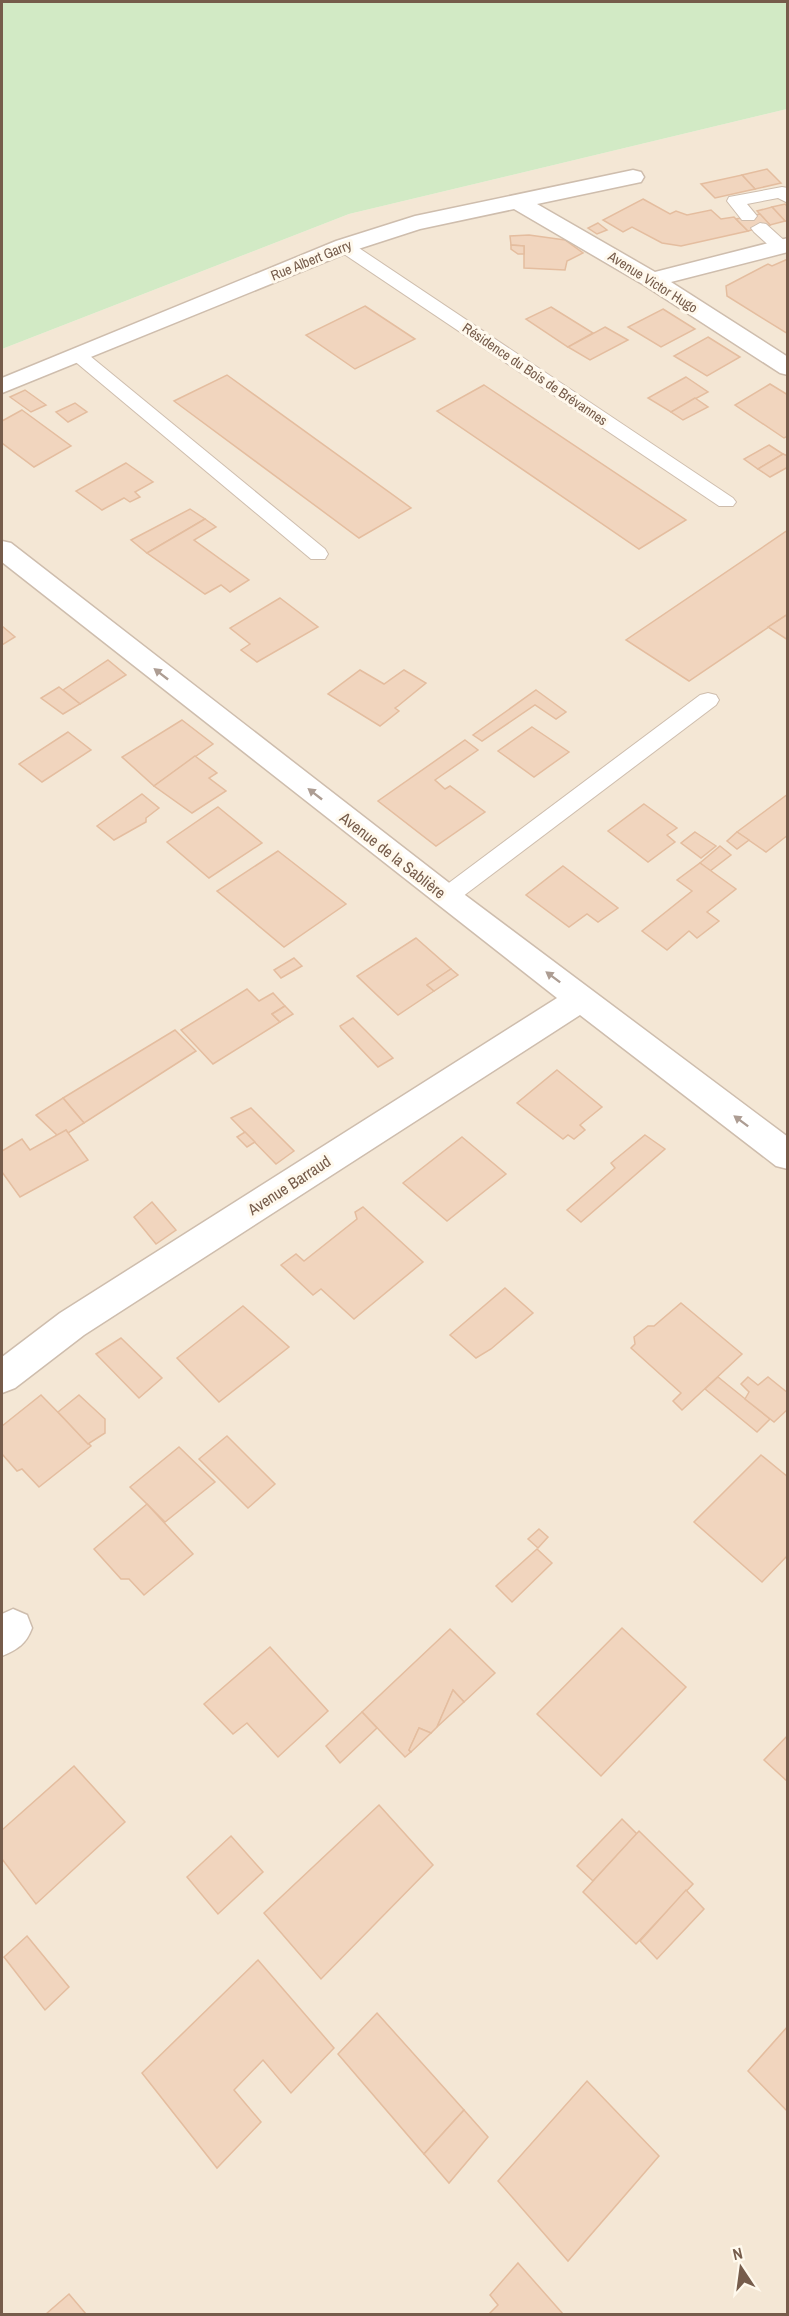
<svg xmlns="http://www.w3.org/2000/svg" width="789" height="2316" font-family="'Archivo Narrow',sans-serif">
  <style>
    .residential { fill: #f4e7d5 }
    .green { fill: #d2eac5 }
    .building { fill: #f1d5be; stroke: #e4bd9f; stroke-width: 1.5 }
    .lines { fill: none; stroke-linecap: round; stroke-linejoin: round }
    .service-casing { stroke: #cebdad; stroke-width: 2 }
    .minor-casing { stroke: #cebdad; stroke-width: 3 }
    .service { fill: #fff; fill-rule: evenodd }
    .minor { fill: #fff; fill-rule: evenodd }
    .oneway { fill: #ad9d93 }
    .labels { text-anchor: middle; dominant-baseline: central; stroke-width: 6; stroke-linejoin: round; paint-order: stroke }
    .far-street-label { font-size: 14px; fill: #765c4b; stroke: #fff9ed }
    .street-label { font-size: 16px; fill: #765c4b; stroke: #fff9ed }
  </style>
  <rect width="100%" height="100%" fill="#fcf5e7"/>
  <!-- residential -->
  <path class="residential" d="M787,109V2314H2V349L349,214Z"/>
  <!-- green -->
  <path class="green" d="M2,2H787V109L349,214L2,349Z"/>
  <!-- building -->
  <g class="building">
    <path d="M767,169L781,183L755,189L742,175Z"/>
    <path d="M742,175L755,189L715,198L701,184Z"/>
    <path d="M643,199L670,214L676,211L687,215L711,210L721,219L734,217L748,231L681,246L662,243L632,227L623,232L603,220Z"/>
    <path d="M785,204L788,207V221H785L772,207Z"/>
    <path d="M772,207L785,221L770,225L757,211Z"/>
    <path d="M760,214L770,225L748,231L736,219Z"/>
    <path d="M598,223L607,230L597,234L588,228Z"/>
    <path d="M529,235L565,240L583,253L567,261L565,270L524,268V246L511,245L510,236Z"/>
    <path d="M511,245L524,246V254H518L511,249Z"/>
    <path d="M788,259V334L727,296L726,286L768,264L772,266Z"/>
    <path d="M365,306L415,339L355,369L306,335Z"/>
    <path d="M551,307L593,333L568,347L526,319Z"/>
    <path d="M663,309L695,329L661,347L628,327Z"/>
    <path d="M605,327L628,340L590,360L568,347Z"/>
    <path d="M708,337L740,357L707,376L674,356Z"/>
    <path d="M227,375L411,508L359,538L174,401Z"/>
    <path d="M686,377L708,392L671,412L648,398Z"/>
    <path d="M770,384L788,395V436L784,438L735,405Z"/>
    <path d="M484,385L686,520L639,549L437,411Z"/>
    <path d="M25,390L46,405L31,412L10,397Z"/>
    <path d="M695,398L708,407L683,420L671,412Z"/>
    <path d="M75,403L87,412L68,422L56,412Z"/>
    <path d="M22,410L71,446L34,467L2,443V421Z"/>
    <path d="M769,445L783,454L758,469L744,459Z"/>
    <path d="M783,454L788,456V467L770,477L758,469Z"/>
    <path d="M126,463L153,482L135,492L140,497L130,502L124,498L102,510L76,491Z"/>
    <path d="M190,509L205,519L147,553L131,540Z"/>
    <path d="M205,519L216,527L194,540L249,580L230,592L221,585L205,594L147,553Z"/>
    <path d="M788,530V614L689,681L626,640Z"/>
    <path d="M280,598L318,627L257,662L241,650L250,644L230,628Z"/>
    <path d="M788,614V640L768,627Z"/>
    <path d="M2,626L15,637L2,645Z"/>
    <path d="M108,660L126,675L80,704L63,690Z"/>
    <path d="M360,670L384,684L404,670L426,683L398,706L395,708L399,711L380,726L328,694Z"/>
    <path d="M59,687L80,704L63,714L41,698Z"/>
    <path d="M536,690L566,712L556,719L535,705L482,741L473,735Z"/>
    <path d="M182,720L213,744L154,786L122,757Z"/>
    <path d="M532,727L569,752L534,777L498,751Z"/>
    <path d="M68,732L91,750L42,782L19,764Z"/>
    <path d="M465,740L478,750L435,780L445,789L450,786L485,812L436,846L378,801Z"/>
    <path d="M195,756L217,773L209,778L226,791L192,813L154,786Z"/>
    <path d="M142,794L159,808L146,818V822L114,840L97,826Z"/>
    <path d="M788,794V835L766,852L737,832Z"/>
    <path d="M644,804L677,828L667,835L675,842L648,862L608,831Z"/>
    <path d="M218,807L262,843L209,878L167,842Z"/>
    <path d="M695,832L716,846L701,858L681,843Z"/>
    <path d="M737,832L749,840L737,849L727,841Z"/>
    <path d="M720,846L731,855L710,871L700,863Z"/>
    <path d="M278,851L346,904L284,947L217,891Z"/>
    <path d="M700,863L736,889L707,912L719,921L697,938L689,931L667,950L642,931L692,891L677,880Z"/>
    <path d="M563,866L618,908L598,922L587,914L569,927L526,895Z"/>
    <path d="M416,938L451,969L427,985L434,991L398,1015L357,976Z"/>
    <path d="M294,958L302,966L281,978L274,970Z"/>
    <path d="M451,969L458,975L434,991L427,985Z"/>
    <path d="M247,989L259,1001L273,993L285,1006L272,1014L280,1022L213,1064L181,1030Z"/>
    <path d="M285,1006L293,1014L280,1022L272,1014Z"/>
    <path d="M353,1018L393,1058L378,1067L341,1028L340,1026Z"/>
    <path d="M175,1030L196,1051L84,1123L63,1098Z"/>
    <path d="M557,1070L602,1107L580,1125L585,1130L574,1139L568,1135L563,1139L517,1103Z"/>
    <path d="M63,1098L84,1123L68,1133L66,1130L58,1136L36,1115Z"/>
    <path d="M251,1108L294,1151L276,1164L231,1118Z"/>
    <path d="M66,1130L88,1160L20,1197L2,1172V1151L22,1139L30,1150Z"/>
    <path d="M245,1132L255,1142L247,1147L237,1137Z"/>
    <path d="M645,1135L665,1149L581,1222L567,1210L615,1168L611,1163Z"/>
    <path d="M462,1137L506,1174L447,1221L403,1183Z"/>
    <path d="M152,1202L176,1230L156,1244L134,1217Z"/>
    <path d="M363,1207L423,1262L354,1319L321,1289L313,1295L281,1265L296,1254L304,1261L357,1219L355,1212Z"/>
    <path d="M505,1288L533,1313L491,1349L476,1358L450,1335Z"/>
    <path d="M681,1303L742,1354L682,1410L673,1401L681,1393L631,1348L635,1344L634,1337L648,1326H654Z"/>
    <path d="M243,1306L289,1347L219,1402L177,1358Z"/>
    <path d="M121,1338L162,1378L139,1398L96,1354Z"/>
    <path d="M718,1377L770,1419L757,1432L705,1389Z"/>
    <path d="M748,1377L758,1385L768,1377L788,1393V1409L774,1422L745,1399L749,1392L741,1384Z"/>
    <path d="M41,1395L91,1446L39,1487L22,1469L17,1471L2,1454V1426Z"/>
    <path d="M79,1395L105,1419V1433L88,1444L58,1412Z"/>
    <path d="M227,1436L275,1484L248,1508L199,1459Z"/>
    <path d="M179,1447L215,1482L165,1522L130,1487Z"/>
    <path d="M761,1455L788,1477V1555L762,1582L694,1522Z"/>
    <path d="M147,1504L193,1554L144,1595L129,1579H121L94,1549Z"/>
    <path d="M539,1529L548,1537L538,1548L528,1539Z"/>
    <path d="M537,1549L552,1563L512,1602L496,1586Z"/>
    <path d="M622,1628L686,1687L601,1776L537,1714Z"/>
    <path d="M450,1629L495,1673L464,1702L453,1690L437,1727L431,1733L419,1728L409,1750L411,1752L405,1757L362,1712Z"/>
    <path d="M270,1647L328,1711L278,1757L247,1723L233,1734L204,1704Z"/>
    <path d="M453,1690L464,1702L437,1727Z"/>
    <path d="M362,1712L377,1728L340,1763L326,1746Z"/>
    <path d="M419,1728L431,1733L411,1752L409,1750Z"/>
    <path d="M788,1735V1782L764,1760Z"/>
    <path d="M74,1766L125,1822L36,1904L2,1859V1830Z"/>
    <path d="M379,1805L433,1865L321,1979L264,1913Z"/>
    <path d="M622,1819L637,1834L593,1881L577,1866Z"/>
    <path d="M639,1831L693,1884L636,1944L583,1892Z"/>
    <path d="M231,1836L263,1872L218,1914L187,1877Z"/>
    <path d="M686,1890L704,1909L657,1959L640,1941Z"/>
    <path d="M27,1936L69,1987L45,2010L4,1957Z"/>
    <path d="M258,1960L334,2048L291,2093L263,2060L234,2090L261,2122L217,2168L142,2073Z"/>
    <path d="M377,2013L464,2110L424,2154L338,2054Z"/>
    <path d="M788,2026V2112L748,2071Z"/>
    <path d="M587,2081L659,2156L568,2261L498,2181Z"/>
    <path d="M464,2110L488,2137L449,2183L424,2154Z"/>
    <path d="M518,2263L563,2314H489L498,2305L490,2295Z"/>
    <path d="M69,2294L86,2314H46Z"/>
  </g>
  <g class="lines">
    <!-- service casing -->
    <g class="service-casing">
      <g id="service">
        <path d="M782,187L788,188V203L778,198L747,204L757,216L754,220H742L727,201L729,197Z"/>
        <path d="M760,223L766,224L787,243V251H775L754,232L751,228Z"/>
        <path d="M344,241L350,242L733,498L736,502L733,506H719L338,250L335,246L338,242Z"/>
        <path d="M78,349L84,351L325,549L328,554L325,559H311L72,359L69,355Z"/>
        <path d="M708,693L716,695L719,700L716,705L454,903L446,906L438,903L434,897L438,891L700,695Z"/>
      </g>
    </g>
    <!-- minor casing -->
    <g class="minor-casing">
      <g id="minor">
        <path d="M633,170L641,172L644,177L641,182L537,204L655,272L788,238V252L671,282L788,357V375L780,373L644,285L514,209L420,229L352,251L2,393V378L336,241L415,216Z"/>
        <path d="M2,541L11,543L457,889L788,1137V1169L776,1166L580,1015L84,1335L15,1388L2,1393V1357L60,1313L557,998L2,562Z"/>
        <path d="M13,1609L27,1615L32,1628C26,1644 18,1649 2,1656V1614Z"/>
      </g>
    </g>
    <!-- service -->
    <use href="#service" class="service"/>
    <!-- minor -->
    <use href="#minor" class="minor"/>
  </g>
  <!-- one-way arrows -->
  <defs><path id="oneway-solid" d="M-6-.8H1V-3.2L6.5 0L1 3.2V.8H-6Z" transform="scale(1.5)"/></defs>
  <g class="oneway">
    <use href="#oneway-solid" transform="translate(161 674) rotate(-142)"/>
    <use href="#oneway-solid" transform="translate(315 794) rotate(-142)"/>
    <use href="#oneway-solid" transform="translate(553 977) rotate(-143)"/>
    <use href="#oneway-solid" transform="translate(741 1121) rotate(-143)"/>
  </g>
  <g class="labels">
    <!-- far-street labels -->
    <g class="far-street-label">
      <text transform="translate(311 260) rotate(-22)">Rue Albert Garry</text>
      <text transform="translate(653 282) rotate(32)">Avenue Victor Hugo</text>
      <text transform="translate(535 374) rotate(34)">Résidence du Bois de Brévannes</text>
    </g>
    <!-- street labels -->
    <g class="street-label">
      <text transform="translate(393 855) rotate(38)">Avenue de la Sablière</text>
      <text transform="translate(289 1185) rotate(-33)">Avenue Barraud</text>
    </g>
  </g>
  <!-- border -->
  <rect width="789" height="2316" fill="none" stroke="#765c4b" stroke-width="6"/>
  <!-- north arrow -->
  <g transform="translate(741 2268) rotate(347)" stroke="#fff9ed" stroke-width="4.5" paint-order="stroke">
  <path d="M0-4.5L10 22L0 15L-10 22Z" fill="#765c4b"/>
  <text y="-9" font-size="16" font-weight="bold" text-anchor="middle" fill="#765c4b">N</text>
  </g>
</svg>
